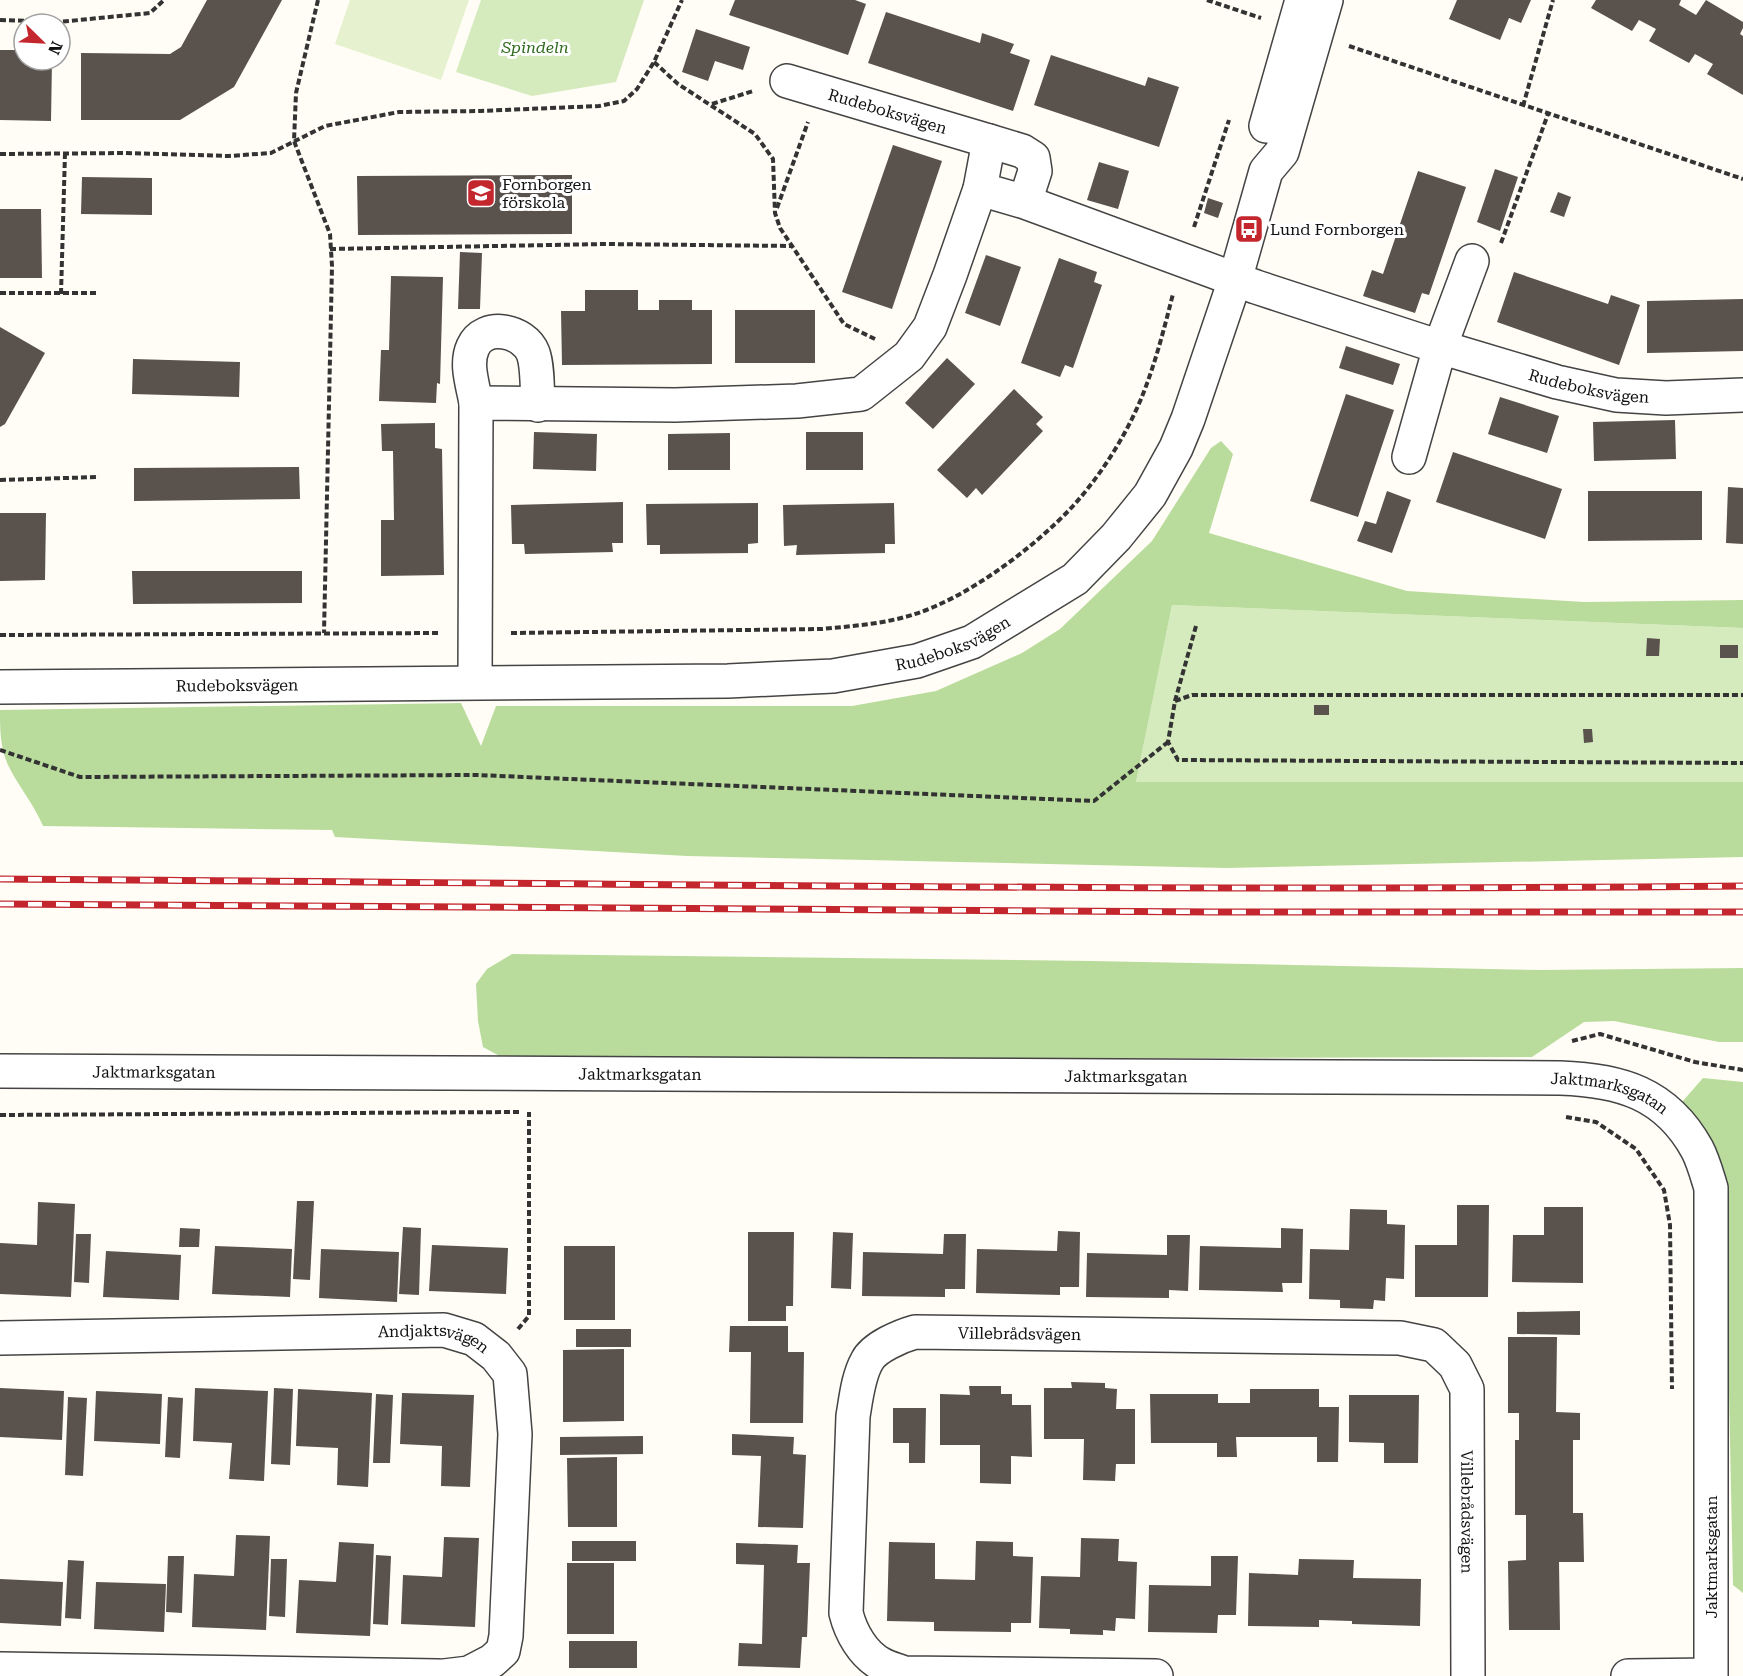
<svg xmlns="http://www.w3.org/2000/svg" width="1743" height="1676" font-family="'Roboto Serif',serif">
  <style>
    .green { fill: #d5ebbd }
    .forest { fill: #b9dc9c }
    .pitch { fill: #e6f2cf }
    .building { fill: #5a524d }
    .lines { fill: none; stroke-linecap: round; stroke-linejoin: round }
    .minor-casing { stroke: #444; stroke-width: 36 }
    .tertiary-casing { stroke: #444; stroke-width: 36 }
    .path { stroke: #333; stroke-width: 4; stroke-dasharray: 6 3; stroke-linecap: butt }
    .minor { stroke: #fff; stroke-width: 33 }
    .tertiary { stroke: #fff; stroke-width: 33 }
    .rail-casing { stroke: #c4262e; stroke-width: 7 }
    .rail { stroke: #fff; stroke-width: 4.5; stroke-dasharray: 14; stroke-linecap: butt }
    .labels { text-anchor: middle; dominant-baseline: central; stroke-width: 6; stroke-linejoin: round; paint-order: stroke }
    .park-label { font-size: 16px; font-style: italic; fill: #2f6b1f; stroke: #fff }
    .street-label { font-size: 16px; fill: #111; stroke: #fff }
    .poi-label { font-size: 16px; fill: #111; stroke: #fff; text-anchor: start }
  </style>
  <rect width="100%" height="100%" fill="#fffdf5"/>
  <!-- green -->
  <g class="green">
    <path d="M481,0H644L616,82L532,96L456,72Z"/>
    <path d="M1172,605L1743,628V782H1136Z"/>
  </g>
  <!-- forest -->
  <g class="forest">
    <path d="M1221,441L1233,454L1209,533L1407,591L1584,602L1743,600V628L1172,605L1136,782H1743V857L1226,868L687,856L335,837L332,830L43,826C34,804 18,786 8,765C0,747 0,729 0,710L461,703L481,746L496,706H852L936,691L1022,653L1060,629L1152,541L1211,448Z"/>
    <path d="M512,954L1091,961L1542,970L1743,968V1042H1719L1614,1021L1584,1022L1532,1057L507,1060L483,1047L478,1021L476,984L487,969Z"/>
    <path d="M1703,1078L1743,1082V1593L1733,1585L1728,1345V1181L1682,1102Z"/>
  </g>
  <!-- pitch -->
  <path class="pitch" d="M350,0H469L441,80L335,44Z"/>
  <!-- building -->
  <g class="building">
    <path d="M207,0H282L234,87L180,120H81V53L170,54L181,47Z"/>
    <path d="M735,0H855L866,4L848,55L729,15Z"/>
    <path d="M1457,0H1531L1521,23L1509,18L1500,40L1449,19Z"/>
    <path d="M1596,0H1681L1679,5L1696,15L1706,0L1743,22V28L1740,34L1743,36V95L1707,74L1713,64L1695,54L1689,63L1649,41L1656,29L1639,20L1632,31L1591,8Z"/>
    <path d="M886,12L980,43L982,33L1014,44L1010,53L1030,60L1013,111L868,63Z"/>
    <path d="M696,29L750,47L743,70L715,61L708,81L682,72Z"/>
    <path d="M0,50H24V60H52L51,121L0,120Z"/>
    <path d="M1051,55L1145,86L1148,77L1179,87L1159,147L1034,105Z"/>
    <path d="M893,145L942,161L892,309L842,292Z"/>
    <path d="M1099,162L1129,171L1118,209L1087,200Z"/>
    <path d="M1495,169L1518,177L1500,231L1477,222Z"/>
    <path d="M1418,171L1466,187L1429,295L1422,293L1415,313L1363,296L1372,270L1383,274Z"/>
    <path d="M572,175V234L358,235L357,176Z"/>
    <path d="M82,177L152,178V215L81,214Z"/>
    <path d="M1558,192L1571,197L1564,217L1550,212Z"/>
    <path d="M1208,198L1223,203L1218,218L1204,213Z"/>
    <path d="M0,209H41L42,278H0Z"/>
    <path d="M460,252L482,253L480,309H458Z"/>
    <path d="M986,255L1021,267L1000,326L965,313Z"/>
    <path d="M1059,258L1097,272L1094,282L1102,285L1073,368L1065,365L1060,377L1021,363Z"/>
    <path d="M1514,272L1608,304L1611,295L1640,305L1619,365L1497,322Z"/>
    <path d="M391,276L443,277L440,384L437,383L436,403L379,401L381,350H389Z"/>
    <path d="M585,290H638V310H659V300H692V310H712V364L562,365L561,311H585Z"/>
    <path d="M1743,299V351L1647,353V301Z"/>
    <rect x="735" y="310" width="80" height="53"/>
    <path d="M0,327L45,353L5,424L0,427Z"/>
    <path d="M1346,346L1400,364L1393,385L1339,368Z"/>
    <path d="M947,358L975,384L933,429L905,403Z"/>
    <path d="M133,359L240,362L239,397L132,394Z"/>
    <path d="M1014,389L1043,417L1036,424L1043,431L982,495L976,488L967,498L937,470Z"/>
    <path d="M1346,394L1394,410L1358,517L1310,501Z"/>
    <path d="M1500,397L1559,416L1547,453L1488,434Z"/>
    <path d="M1675,420L1676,459L1594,461L1593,422Z"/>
    <path d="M435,423V448L442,449L444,575L381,576V520H394L393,451H382L381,424Z"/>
    <path d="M534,432L597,434L596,471L533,469Z"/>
    <rect x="806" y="432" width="57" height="38"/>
    <path d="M730,433V470H668V434Z"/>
    <path d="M1453,452L1562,489L1545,539L1436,502Z"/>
    <path d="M299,467L300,499L134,501V468Z"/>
    <path d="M1728,487L1743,488V544L1726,543Z"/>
    <path d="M1387,491L1411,500L1392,553L1357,541L1365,521L1376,524Z"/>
    <path d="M1588,491H1702V540L1588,541Z"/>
    <path d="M623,502V543H612L613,552L525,554L524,544H512L511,505Z"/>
    <path d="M758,503V543L748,544V553L660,554V545H647L646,504Z"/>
    <path d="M894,503L895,544H885V553L796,555L797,545L784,546L783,505Z"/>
    <path d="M0,513H46L45,580L0,581Z"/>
    <path d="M132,571H302V603L133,604Z"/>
    <path d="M1647,638L1660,639L1659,656H1646Z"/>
    <rect x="1720" y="645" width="18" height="13"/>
    <rect x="1314" y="705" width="15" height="10"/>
    <path d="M1583,729H1592L1593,742L1584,743Z"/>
    <path d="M297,1201H314L310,1280L293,1279Z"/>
    <path d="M38,1202L75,1204L71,1297L0,1294V1243L37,1245Z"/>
    <path d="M1457,1205H1489L1488,1297H1415V1245H1457Z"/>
    <path d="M1544,1207H1583V1283L1512,1282L1513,1235H1544Z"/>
    <path d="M1350,1209L1387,1210V1224L1405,1225L1404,1279L1386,1278L1385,1301L1374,1300L1373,1309L1340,1308V1300L1309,1299L1310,1249L1349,1250Z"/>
    <path d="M403,1227L421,1228L419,1295L399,1294Z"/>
    <path d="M180,1228L200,1229L199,1247H179Z"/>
    <path d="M1281,1228L1303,1229L1302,1283H1282L1283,1292L1199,1290L1200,1246L1281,1248Z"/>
    <path d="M1058,1231L1080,1232L1079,1287H1060V1295L976,1293L977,1249L1057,1251Z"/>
    <path d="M748,1232H794L793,1306H786V1321H748Z"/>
    <path d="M833,1232L853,1233L851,1289L831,1288Z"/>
    <path d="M76,1234H91L89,1283L74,1282Z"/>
    <path d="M944,1234H966L965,1289H945V1297L862,1296L863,1252L943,1254Z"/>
    <path d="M1167,1235H1190L1188,1291L1169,1290V1298L1086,1297L1087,1253L1167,1255Z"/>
    <path d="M432,1245L508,1248L506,1294L429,1291Z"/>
    <path d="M215,1246L292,1249L290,1297L212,1294Z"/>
    <rect x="564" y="1246" width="51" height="74"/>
    <path d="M321,1249L399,1252L397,1302L319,1298Z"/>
    <path d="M106,1251L181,1255L179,1300L103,1297Z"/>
    <path d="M1580,1311V1335L1517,1334V1312Z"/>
    <path d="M730,1326H788V1352H804L803,1423H750L751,1352H729Z"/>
    <rect x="576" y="1329" width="55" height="18"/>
    <path d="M1508,1337H1557L1556,1412L1580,1413V1440H1573V1513H1583L1584,1562H1559L1560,1630H1509L1508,1561L1526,1560V1515H1515V1440H1519V1413H1508Z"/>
    <path d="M624,1349V1421L563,1422V1350Z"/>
    <path d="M1071,1382L1105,1383V1388L1117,1389L1116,1409H1135V1464H1116L1115,1481L1083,1480L1084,1439H1044V1388H1072Z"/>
    <path d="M969,1386H1001V1394H1012V1405H1031L1032,1457L1011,1456V1484L980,1483V1445H940V1394L970,1395Z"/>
    <path d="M0,1388L64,1391L62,1440L0,1437Z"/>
    <path d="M195,1388L268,1391L264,1481L229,1479L232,1443L193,1441Z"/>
    <path d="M274,1388L293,1389L290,1465L271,1464Z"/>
    <path d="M298,1389L372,1393L368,1487L337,1485L338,1448L296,1446Z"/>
    <path d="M1250,1389H1319V1407H1339L1338,1462H1317V1437H1236L1237,1457H1217V1443H1151L1150,1394H1218V1403H1250Z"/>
    <path d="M96,1391L162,1394L160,1444L94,1441Z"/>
    <path d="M402,1393L474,1395L470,1487L441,1486L442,1446L400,1444Z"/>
    <path d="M376,1394L393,1395L390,1463H373Z"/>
    <path d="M1349,1395H1419L1418,1463H1384V1443L1349,1442Z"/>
    <path d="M68,1397L87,1398L83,1476L65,1475Z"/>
    <path d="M168,1397L183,1398L180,1458L165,1457Z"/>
    <path d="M893,1408H926L925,1463H909V1443H893Z"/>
    <path d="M732,1434L794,1437L793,1454L806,1455L803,1528L758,1527L761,1456L732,1455Z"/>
    <path d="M643,1436V1454L560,1455V1437Z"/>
    <path d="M617,1457V1527H568L567,1458Z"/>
    <path d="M236,1535L270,1536L266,1630L192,1627L194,1574L234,1576Z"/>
    <path d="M444,1537L479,1538L475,1627L401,1624L403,1575L442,1577Z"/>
    <path d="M1081,1538L1119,1539L1118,1561L1137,1562L1135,1619L1116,1618L1115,1631L1103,1630V1635L1070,1634V1629L1039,1628L1041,1576L1080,1577Z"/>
    <rect x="572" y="1541" width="64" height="20"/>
    <path d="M976,1541L1013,1542V1556L1033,1557L1031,1623H1011V1632L934,1631V1622L887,1621L889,1542L935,1543V1579L975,1580Z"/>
    <path d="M339,1542L374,1544L370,1636L296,1633L299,1580L336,1582Z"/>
    <path d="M736,1543L798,1545L797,1563H810L807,1637H802L800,1668L738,1666L739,1643L762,1644L764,1565L736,1564Z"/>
    <path d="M376,1555L391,1556L388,1625L373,1624Z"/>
    <path d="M168,1556H184L182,1613L166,1612Z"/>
    <path d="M1211,1556H1238L1236,1615H1218L1217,1633L1148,1632L1149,1585L1211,1586Z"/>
    <path d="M271,1559H287L285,1617L269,1616Z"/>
    <path d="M1299,1559L1354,1560L1353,1578L1421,1579L1420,1626L1352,1624V1621L1319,1620V1627L1248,1626L1249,1573L1298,1575Z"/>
    <path d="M68,1560L84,1561L81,1619L65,1618Z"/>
    <rect x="567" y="1563" width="47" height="71"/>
    <path d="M0,1579L63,1582L61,1626L0,1623Z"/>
    <path d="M96,1582L166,1584L164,1632L94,1629Z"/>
    <rect x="569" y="1641" width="68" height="27"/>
  </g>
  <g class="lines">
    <!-- minor casing -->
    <g class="minor-casing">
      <g id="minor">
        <path id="s1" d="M787,81L989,141"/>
        <path id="s2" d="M1025,202L1035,171L1033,158L1022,151L989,141L980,189L1025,202L1256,287L1440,347L1557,382L1616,395L1666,398L1743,395"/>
        <path d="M476,403C473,385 465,364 473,347C484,322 524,330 533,353C538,366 537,391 538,405"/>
        <path d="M1409,457L1440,347L1472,261"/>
        <path d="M475,682L476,403L675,405L797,401L861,394L909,356L930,327L950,275L980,189"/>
        <path id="s3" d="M0,1071L1560,1078C1620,1080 1666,1093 1697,1149C1703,1160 1707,1175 1711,1188V1675L1628,1676"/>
        <path id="s4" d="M0,1338L444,1330L474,1339L496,1356L510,1374L515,1434L506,1636L503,1651L492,1661L469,1673L444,1676"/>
        <path d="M0,1669L438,1676"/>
        <path id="s5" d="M1156,1676L904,1673C897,1670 888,1668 881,1664C863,1654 851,1633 846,1613L853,1416C856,1399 858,1377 867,1361C874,1347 901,1336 915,1332L1400,1338L1434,1345L1455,1365L1467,1389L1468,1676"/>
      </g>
    </g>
    <!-- tertiary casing -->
    <g class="tertiary-casing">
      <g id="tertiary">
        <path d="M1266,126L1302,0"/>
        <path id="s6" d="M0,687L728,681L833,676L917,661L972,642L1075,579L1116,537L1150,495L1176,448L1188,419L1235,280L1266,171L1282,152L1326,0"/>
      </g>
    </g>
    <!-- path -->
    <g class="path">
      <path d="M318,0L296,93L294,141L330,234L332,266L324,633"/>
      <path d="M1207,0L1261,18"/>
      <path d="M0,20L59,22L150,13L164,0"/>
      <path d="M1349,46L1743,179"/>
      <path d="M654,62L678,84L755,134L773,159L775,213L780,228L844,324L875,339"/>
      <path d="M712,104L753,91"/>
      <path d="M1523,106L1553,0"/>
      <path d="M0,154L126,153L229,156L271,153L325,126L399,112L481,111L599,106L624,101L637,89L654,62L682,0"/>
      <path d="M777,208L808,122"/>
      <path d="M1194,227L1229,120"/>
      <path d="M1501,243L1548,114"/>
      <path d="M330,249L606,244L793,246"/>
      <path d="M0,293H96"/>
      <path d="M61,294L65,153"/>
      <path d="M0,480L99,477"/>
      <path d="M1196,626L1175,701L1168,742L1178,760L1743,763"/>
      <path d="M511,633L822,629C852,626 883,624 912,615C967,598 1034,548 1073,506C1101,475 1125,437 1141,399C1155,365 1164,329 1173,294"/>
      <path d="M0,635L440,633"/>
      <path d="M1175,701L1192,695H1743"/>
      <path d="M0,750L80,777L476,775L1094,801L1168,742"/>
      <path d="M1572,1041L1600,1034L1695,1062L1743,1070"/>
      <path d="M0,1115L519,1112"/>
      <path d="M1566,1117L1596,1122L1636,1149L1664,1190L1670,1225L1672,1389"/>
      <path d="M518,1329L529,1316V1112"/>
    </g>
    <!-- minor -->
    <use href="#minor" class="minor"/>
    <!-- tertiary -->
    <use href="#tertiary" class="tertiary"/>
    <!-- rail casing -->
    <g class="rail-casing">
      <g id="rail">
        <path d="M0,879C581,883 1162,892 1743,886"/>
        <path d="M0,904L1214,912H1743"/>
      </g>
    </g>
    <!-- rail -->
    <use href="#rail" class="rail"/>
  </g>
  <!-- icons -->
  <defs>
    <g id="school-square" transform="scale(1.5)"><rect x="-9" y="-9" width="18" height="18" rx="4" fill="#c4262e" stroke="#fff"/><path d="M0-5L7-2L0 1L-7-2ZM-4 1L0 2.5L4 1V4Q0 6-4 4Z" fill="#fff"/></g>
    <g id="bus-square" transform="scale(1.5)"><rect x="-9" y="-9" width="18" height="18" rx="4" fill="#c4262e" stroke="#fff"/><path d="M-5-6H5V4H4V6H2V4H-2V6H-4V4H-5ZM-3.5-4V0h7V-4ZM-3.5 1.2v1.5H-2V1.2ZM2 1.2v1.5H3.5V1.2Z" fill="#fff"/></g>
  </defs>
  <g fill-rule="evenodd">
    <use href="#school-square" x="481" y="193"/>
    <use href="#bus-square" x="1249" y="229"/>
  </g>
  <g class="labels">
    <!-- park labels -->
    <g class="park-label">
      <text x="535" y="47">Spindeln</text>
    </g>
    <!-- street labels -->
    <g class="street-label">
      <text stroke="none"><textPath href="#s1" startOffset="105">Rudeboksvägen</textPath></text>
      <text stroke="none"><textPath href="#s2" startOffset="783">Rudeboksvägen</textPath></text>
      <text stroke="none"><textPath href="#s6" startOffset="958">Rudeboksvägen</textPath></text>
      <text stroke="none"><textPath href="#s6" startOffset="237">Rudeboksvägen</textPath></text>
      <text stroke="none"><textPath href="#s3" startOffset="154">Jaktmarksgatan</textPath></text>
      <text stroke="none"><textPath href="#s3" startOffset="640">Jaktmarksgatan</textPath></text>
      <text stroke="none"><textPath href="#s3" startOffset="1126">Jaktmarksgatan</textPath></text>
      <text stroke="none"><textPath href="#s3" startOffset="1612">Jaktmarksgatan</textPath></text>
      <text stroke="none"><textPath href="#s5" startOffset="756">Villebrådsvägen</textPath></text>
      <text stroke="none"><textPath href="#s4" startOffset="435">Andjaktsvägen</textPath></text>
      <text stroke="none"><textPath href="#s5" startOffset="1350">Villebrådsvägen</textPath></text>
      <text transform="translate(1711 1557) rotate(-90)">Jaktmarksgatan</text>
    </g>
    <!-- poi labels -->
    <g class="poi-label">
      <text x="502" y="184">Fornborgen<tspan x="502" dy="18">förskola</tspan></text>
      <text x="1270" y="229">Lund Fornborgen</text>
    </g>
  </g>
  <!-- north arrow -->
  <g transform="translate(42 42) rotate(114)"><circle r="28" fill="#ffffff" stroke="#a0a0a0" stroke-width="1.5"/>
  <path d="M0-4.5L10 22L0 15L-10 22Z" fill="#c4262e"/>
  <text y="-9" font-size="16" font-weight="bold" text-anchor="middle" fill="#111111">N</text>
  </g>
</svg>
